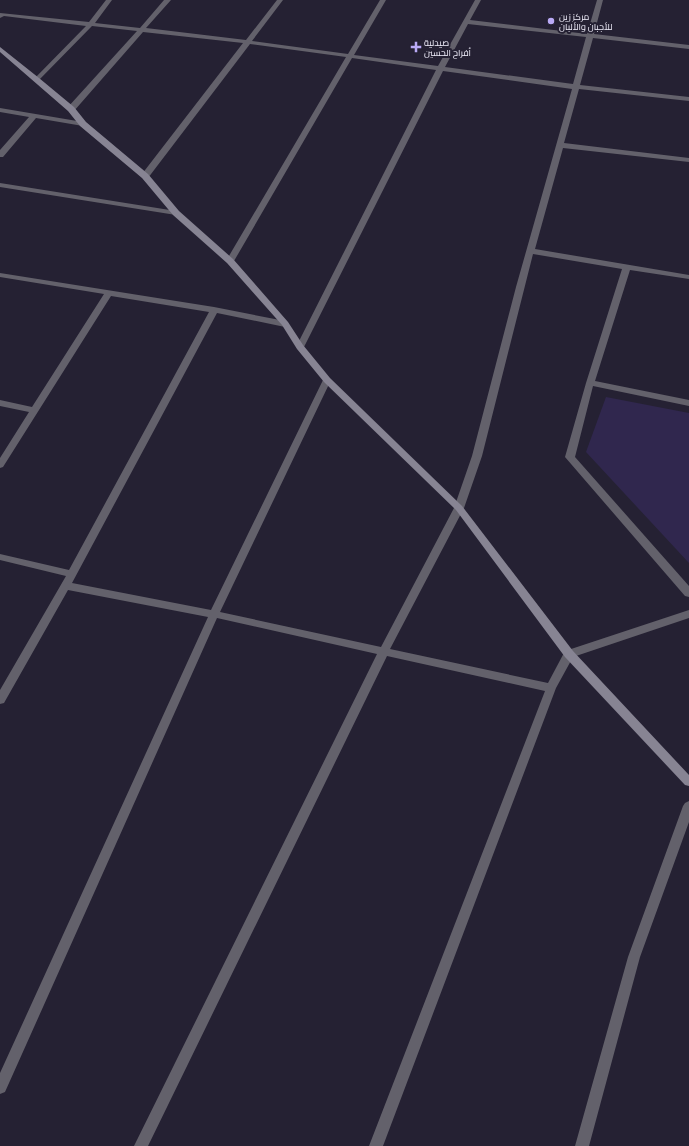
<svg xmlns="http://www.w3.org/2000/svg" width="689" height="1146" font-family="Literata,Cairo,serif">
  <style>
    .green { fill: #30274e }
    .lines { fill: none; stroke-linecap: round; stroke-linejoin: round }
    .street { fill: #63616b; fill-rule: evenodd }
    .secondary { fill: #878493; fill-rule: evenodd }
    .poi-dot { fill: #baaaf6; stroke: #252133; stroke-width: 1.5 }
    .labels { text-anchor: middle; dominant-baseline: central; stroke-width: 4; stroke-linejoin: round; paint-order: stroke }
    .far-poi-label { font-size: 9px; fill: #f0eefb; stroke: #252133; text-anchor: start }
  </style>
  <rect width="100%" height="100%" fill="#252133"/>
  <!-- green -->
  <path class="green" d="M606,397L689,413V563L586,452Z"/>
  <g class="lines">
    <!-- street -->
    <g class="street">
      <path d="M106,0H112L95,23L140,28L164,0H171L146,28L246,40L277,0H283L252,41L348,54L380,0H386L354,55L438,66L475,0H481L470,20L587,34L597,0H603L594,34L689,45V49L593,38L580,85L689,97V101L579,89L564,143L689,158V162L563,148L535,249L689,275V279L630,270L595,381L689,400V406L593,386L575,457L689,586V597L685,596L565,457L586,383L622,269L533,254L482,456L464,508L390,649L548,683L565,651L689,610V618L573,657L556,688L383,1146H369L545,691L387,656L148,1146H134L377,654L217,618L5,1092L0,1094V1073L208,617L68,590L4,703L0,704V690L66,576L0,560V554L69,570L209,312L111,296L3,467L0,468V458L29,412L0,406V400L32,407L104,294L0,277V273L214,307L285,321L289,324L285,327L217,313L72,583L211,610L323,380L327,377L331,380L220,612L381,647L454,508L472,456L516,287L572,89L443,71L304,347L300,350L296,347L436,70L352,58L234,261L230,263L226,261L346,57L250,44L148,178H142V174L243,43L143,32L74,111H68V107L137,31L92,26L39,80L37,81L34,79L35,78L86,26L4,16L0,18V13L89,22ZM468,24L586,37L573,84L445,67Z"/>
      <path d="M0,108L83,122L87,124L83,126L36,118L3,157H0V150L29,117L0,112Z"/>
      <path d="M0,183L176,211L180,213L176,215L0,187Z"/>
      <path d="M689,801V822L640,957L589,1146H575L628,957L683,806L685,803Z"/>
    </g>
    <!-- secondary -->
    <path class="secondary" d="M0,47L39,78L74,107L86,122L148,174L179,211L233,259L288,322L303,345L330,378L462,506L573,651L689,775V786L685,785L565,657L456,510L324,382L297,349L282,325L227,263L173,215L142,178L80,126L68,111L0,52Z"/>
  </g>
  <!-- markers -->
  <g class="poi-dot">
    <circle cx="551" cy="21" r="4"/>
    <path d="M414 41h4v4h4v4h-4v4h-4v-4h-4v-4h4z"/>
  </g>
  <g class="labels">
    <!-- far-poi labels -->
    <g class="far-poi-label">
      <text x="559" y="16">مركز زين<tspan x="559" dy="10">للأجبان والألبان</tspan></text>
      <text x="424" y="42">صيدلية<tspan x="424" dy="10">أفراح الحسين</tspan></text>
    </g>
  </g>
</svg>
